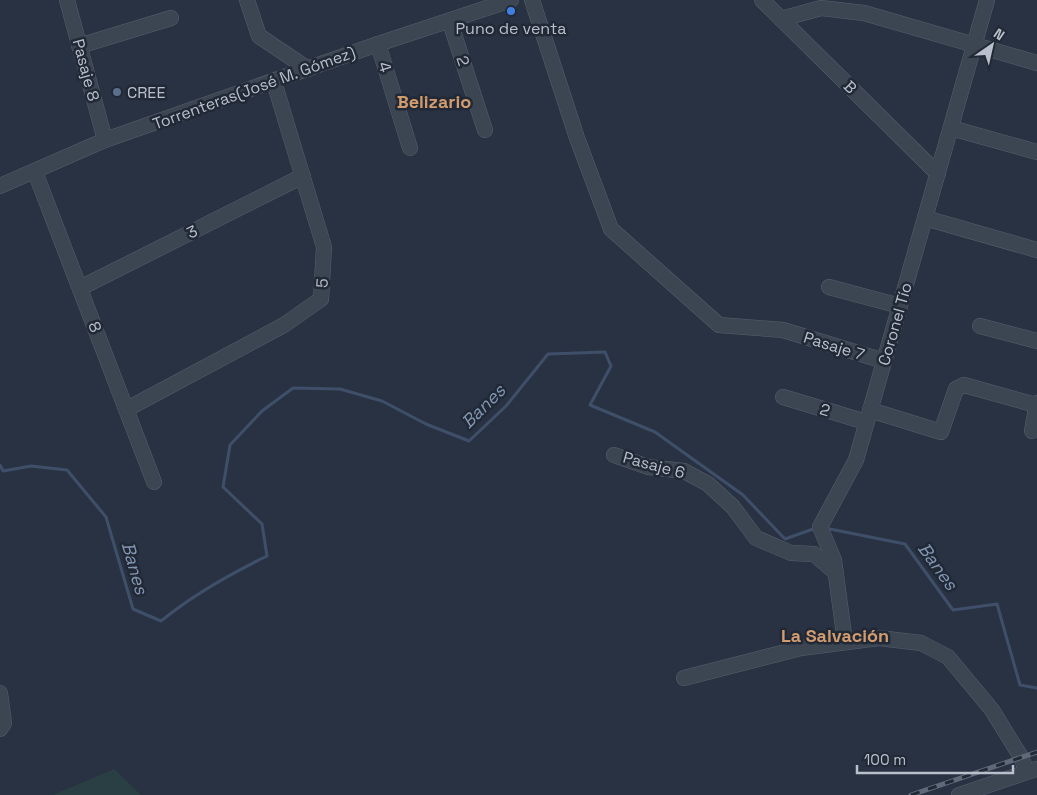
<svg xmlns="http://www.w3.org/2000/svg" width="1037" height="795" font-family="'Space Grotesk',sans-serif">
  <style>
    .green { fill: #2a3f43 }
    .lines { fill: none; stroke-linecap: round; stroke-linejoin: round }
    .stream { stroke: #3f4f6a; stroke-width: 3 }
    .minor-casing { stroke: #57606c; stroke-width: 16 }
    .minor { stroke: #3c4552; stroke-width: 15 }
    .rail-casing { stroke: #5f6978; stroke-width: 5 }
    .rail { stroke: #212937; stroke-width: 3; stroke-dasharray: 9; stroke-linecap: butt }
    .shop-dot { fill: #3f7fe0; stroke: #212937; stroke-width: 2 }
    .service-dot { fill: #5c6f8a; stroke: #212937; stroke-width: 2 }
    .labels { text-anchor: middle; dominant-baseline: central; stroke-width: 5; stroke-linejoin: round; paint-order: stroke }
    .poi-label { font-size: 16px; fill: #b9c0cb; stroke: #212937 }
    .street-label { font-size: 16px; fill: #b9c0cb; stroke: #212937 }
    .neighbourhood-label { font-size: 18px; font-weight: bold; fill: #d29c6e; stroke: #212937 }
    .water-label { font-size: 18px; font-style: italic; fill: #8295b1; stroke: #212937 }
  </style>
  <rect width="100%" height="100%" fill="#283242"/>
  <!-- green -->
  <path class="green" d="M114,769L141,795H53Z"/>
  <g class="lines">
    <!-- stream -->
    <g class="stream">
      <path d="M0,465L3,471L31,466L67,470L106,517L133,609L161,621C194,594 228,575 267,556L262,524L223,487L230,445L262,411L293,388L340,389L382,401L426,424L469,441L506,406L548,354L605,352L611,366L590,405L655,432L743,495L785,539L816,528"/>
      <path d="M825,528L905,544L953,610L997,604L1020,685L1037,688"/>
    </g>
    <!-- minor casing -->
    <g class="minor-casing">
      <g id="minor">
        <path d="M67,0L105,140"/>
        <path d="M247,0L259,36L308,69"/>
        <path d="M532,0L577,138L611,229L719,325L783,330L884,361"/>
        <path d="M762,0L938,174"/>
        <path d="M781,19L821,8L864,13L1037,63"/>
        <path d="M450,22L485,130"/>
        <path d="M378,44L410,148"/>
        <path d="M79,46L171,18"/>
        <path d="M951,128L1037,152"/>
        <path d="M35,172L154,482"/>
        <path d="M0,186L105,140L378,44L511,0"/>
        <path d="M925,218L1037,250"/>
        <path d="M829,287L900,306"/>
        <path d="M80,288L303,176"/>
        <path d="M980,326L1037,341"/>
        <path d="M783,397L866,422"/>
        <path d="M127,409L284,325L321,299L324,247L274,82"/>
        <path d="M870,410L941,432L956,389L964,385L1036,405"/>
        <path d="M1032,431L1037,403"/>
        <path d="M614,455L648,467L684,471L708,484L733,507L756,538L791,553L814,554L836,573"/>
        <path d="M845,642L834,560L820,527L856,460L987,0"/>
        <path d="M684,678L801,648L879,638L921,643L948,657L992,710L1021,757L1027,772"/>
        <path d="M0,693L4,723L0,729"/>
        <path d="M959,795L1036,769"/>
      </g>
    </g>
    <!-- minor -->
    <use href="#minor" class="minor"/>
    <!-- rail casing -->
    <g class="rail-casing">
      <path id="rail" d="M911,795L1037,752"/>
    </g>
    <!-- rail -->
    <use href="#rail" class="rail"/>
  </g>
  <!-- markers -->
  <circle class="shop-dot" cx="511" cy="11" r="5"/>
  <circle class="service-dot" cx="117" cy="92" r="5"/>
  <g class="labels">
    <!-- poi labels -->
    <g class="poi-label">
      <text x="511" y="28">Puno de venta</text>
      <text x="127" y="92" text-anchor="start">CREE</text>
    </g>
    <!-- street labels -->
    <g class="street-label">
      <text transform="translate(463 61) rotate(72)">2</text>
      <text transform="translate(385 67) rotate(73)">4</text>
      <text transform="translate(86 70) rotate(75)">Pasaje 8</text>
      <text transform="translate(850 87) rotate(45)">B</text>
      <text transform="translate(254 88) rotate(-20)">Torrenteras(José M. Gómez)</text>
      <text transform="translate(192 232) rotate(-27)">3</text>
      <text transform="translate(322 283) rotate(-86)">5</text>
      <text transform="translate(895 324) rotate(-74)">Coronel Tío</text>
      <text transform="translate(95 327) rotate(69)">8</text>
      <text transform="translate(834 346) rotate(17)">Pasaje 7</text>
      <text transform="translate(825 410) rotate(17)">2</text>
      <text transform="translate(654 465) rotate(15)">Pasaje 6</text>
    </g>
    <!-- neighbourhood labels -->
    <g class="neighbourhood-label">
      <text x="434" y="101">Belizario</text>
      <text x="835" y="635">La Salvación</text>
    </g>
    <!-- water labels -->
    <g class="water-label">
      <text transform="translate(483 406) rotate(-45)">Banes</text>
      <text transform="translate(938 566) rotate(54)">Banes</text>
      <text transform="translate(135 568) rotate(74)">Banes</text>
    </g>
  </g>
  <!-- north arrow -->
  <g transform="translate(992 45) rotate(34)" stroke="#212937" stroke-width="4" paint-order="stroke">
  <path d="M0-4L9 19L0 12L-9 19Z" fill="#b9c0cb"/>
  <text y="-8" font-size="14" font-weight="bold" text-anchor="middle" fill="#b9c0cb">N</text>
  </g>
  <!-- scale -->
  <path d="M857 765v8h156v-8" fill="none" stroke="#b9c0cb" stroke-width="2.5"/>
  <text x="864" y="765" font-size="15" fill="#b9c0cb" stroke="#212937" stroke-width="4" paint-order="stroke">100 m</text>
</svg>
